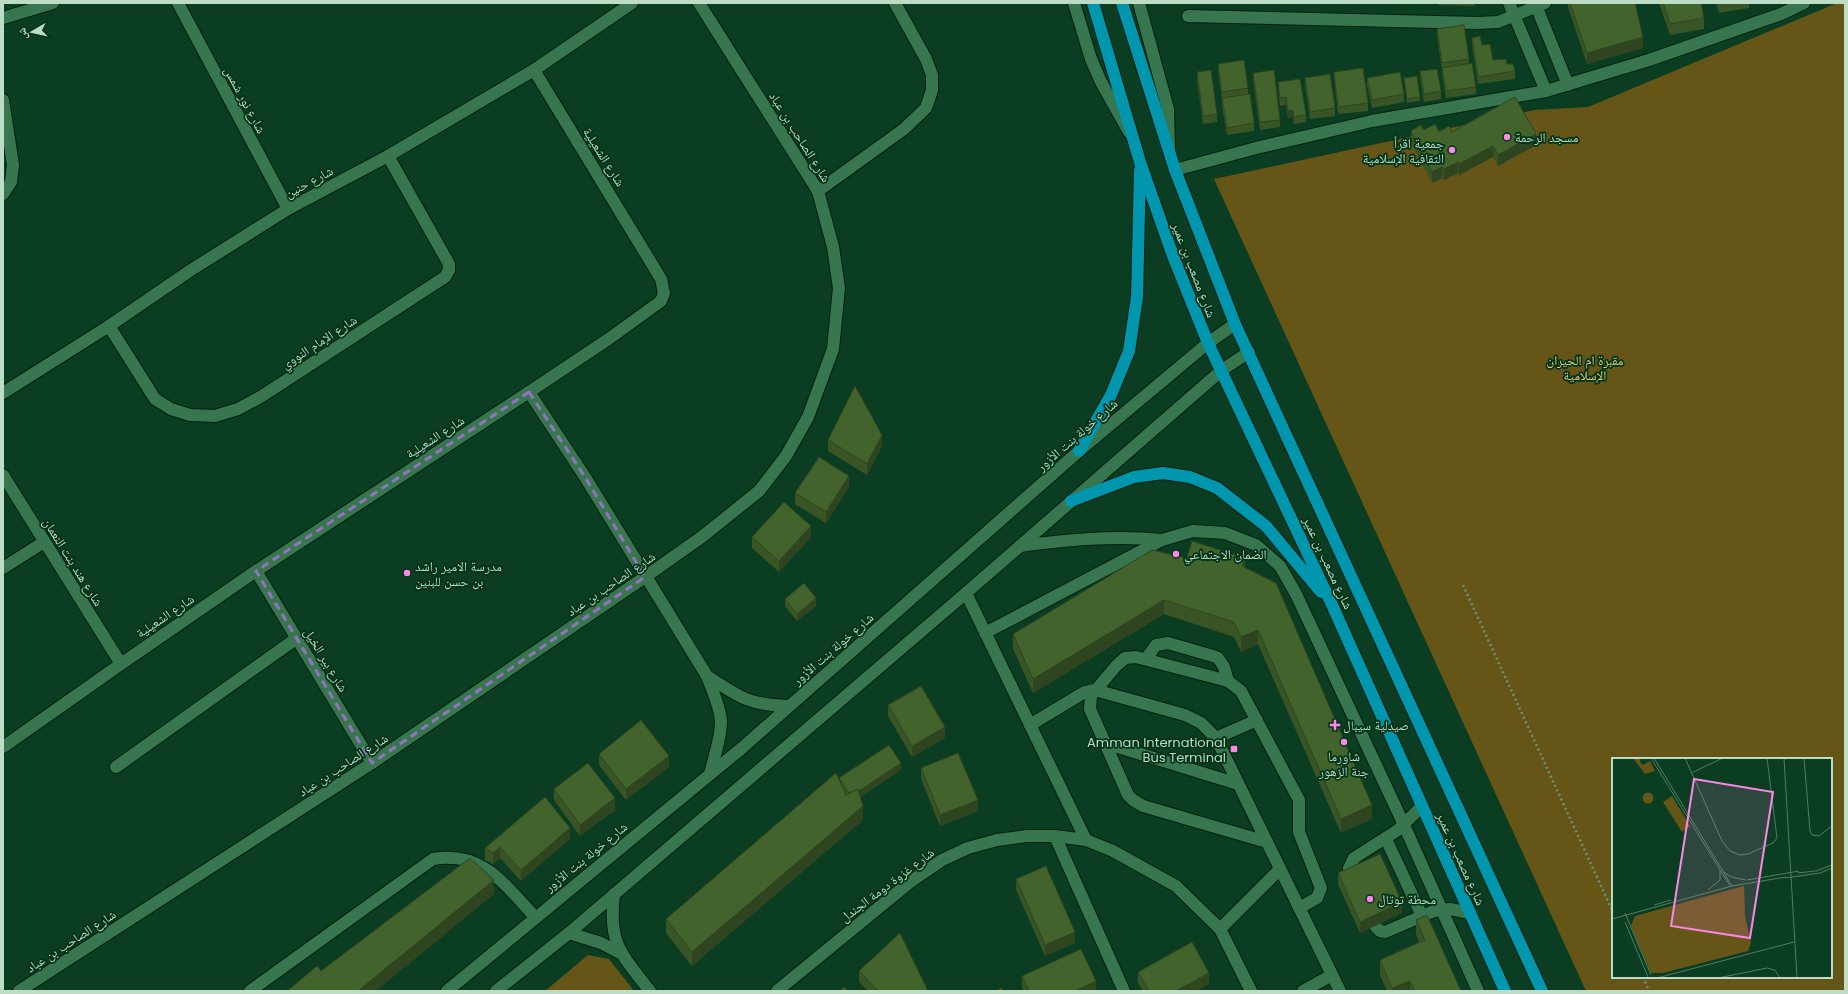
<svg xmlns="http://www.w3.org/2000/svg" width="1848" height="994" font-family="Poppins,'Noto Naskh Arabic',sans-serif">
  <style>
    .green { fill: #655516; fill-rule: evenodd }
    .lines { fill: none; stroke-linecap: round; stroke-linejoin: round }
    .minor-casing { stroke: #01220f; stroke-width: 14 }
    .highway-casing { stroke: #01220f; stroke-width: 14 }
    .path { stroke: #6b947a; stroke-width: 2.5; stroke-dasharray: 2 3; stroke-linecap: butt }
    .minor { stroke: #37764f; stroke-width: 12 }
    .highway { stroke: #0096ad; stroke-width: 12 }
    .wall { fill: #395526 }
    .shaded-wall { fill: #2e451f }
    .building { fill: #42632c; stroke: #2e451f }
    .marked { fill: none; stroke: #9572c1; stroke-width: 3; stroke-dasharray: 8 5; stroke-linejoin: round }
    .poi-dot { fill: #fb87e6; stroke: #003318; stroke-width: 1.5 }
    .labels { text-anchor: middle; dominant-baseline: central; stroke-width: 3.5; stroke-linejoin: round; paint-order: stroke }
    .street-label { font-size: 13px; fill: #bcdcc5; stroke: #003318 }
    .poi-label { font-size: 13px; fill: #bcdcc5; stroke: #003318; text-anchor: start }
    .park-label { font-size: 13px; fill: #e6cd71; stroke: #003318 }
    .inset-road { fill: none; stroke: #517d63; stroke-width: 1 }
    .view { fill: #fb87e6; fill-opacity: 0.15; stroke: #fb87e6; stroke-width: 2 }
    .inset-edge { fill: none; stroke: #bcdcc5; stroke-width: 2 }
  </style>
  <rect width="100%" height="100%" fill="#0a3d21"/>
  <!-- green -->
  <g class="green">
    <path d="M1837,3H1845V991H1586L1214,179L1534,110L1588,107ZM1613,759H1831V977H1613Z"/>
    <path d="M588,955L609,959L634,991H545Z"/>
  </g>
  <g class="lines">
    <!-- minor casing -->
    <g class="minor-casing">
      <g id="minor">
        <path d="M178,3L288,209"/>
        <path d="M1074,3L1091,59L1101,82L1129,132"/>
        <path d="M1139,3L1168,109L1169,147"/>
        <path d="M1509,3L1546,91"/>
        <path d="M1535,3L1568,85"/>
        <path d="M1188,16L1478,23L1498,22L1545,3"/>
        <path d="M3,18L53,3"/>
        <path d="M3,100L13,165L11,182L3,194"/>
        <path d="M1175,170L1256,148L1372,121L1546,91L1649,60L1781,14L1804,3"/>
        <path d="M818,191L904,129L926,108L932,90V75L926,59L895,3"/>
        <path d="M109,326L155,399L171,409L190,415L215,416L238,409L262,396L445,277L449,270V264L388,156"/>
        <path d="M529,392L585,477L707,676C712,690 720,706 721,721C721,739 714,757 710,774"/>
        <path d="M3,393L109,326L191,270L288,209L388,156L534,70L632,3"/>
        <path d="M3,475L121,664"/>
        <path d="M1020,546C1067,540 1113,535 1162,540"/>
        <path d="M3,568L44,542"/>
        <path d="M256,571L372,763"/>
        <path d="M966,593L1086,840"/>
        <path d="M985,633L1162,540L1193,531L1225,533L1256,545L1280,566L1296,594L1404,825L1478,991"/>
        <path d="M1146,659L1156,645L1168,643L1213,656L1218,658L1224,667L1228,681"/>
        <path d="M707,676C739,697 749,705 788,706"/>
        <path d="M1030,725L1078,696L1085,692L1095,690L1185,715L1201,723L1216,738L1340,991"/>
        <path d="M1216,738L1257,720"/>
        <path d="M1105,743L1238,784"/>
        <path d="M3,747L121,664L256,571L529,392L610,338L661,301L664,293L661,279L534,70"/>
        <path d="M116,767L297,638"/>
        <path d="M1055,836L1124,991"/>
        <path d="M1386,839L1422,916"/>
        <path d="M1267,842L1143,806L1133,800L1128,795L1090,709L1091,696L1116,666L1125,658L1136,657L1228,681L1241,691L1299,800V832L1321,888L1317,898L1299,908"/>
        <path d="M1352,877L1349,868L1354,858L1398,830L1422,806"/>
        <path d="M614,894C608,943 621,954 650,991"/>
        <path d="M1375,926L1380,931L1385,932L1434,911L1450,909L1470,913"/>
        <path d="M1220,929L1280,869"/>
        <path d="M569,933L601,943L620,953"/>
        <path d="M19,991L372,763L645,577L703,536L759,491L786,456L808,417L833,349L839,288L833,247L818,191L699,3"/>
        <path d="M250,991L433,859C483,851 504,884 535,917"/>
        <path d="M447,991L742,748L1079,451L1208,343L1235,324"/>
        <path d="M496,991L569,933L966,593L1222,370L1249,352"/>
        <path d="M777,991L910,882L942,860L968,848L997,840L1027,836H1055L1086,840L1113,851L1176,886L1220,929L1251,991"/>
        <path d="M1303,991L1332,975"/>
      </g>
    </g>
    <!-- highway casing -->
    <g class="highway-casing">
      <g id="highway">
        <path d="M1093,3L1140,162L1173,256L1208,343L1333,607L1505,991"/>
        <path d="M1122,3L1175,170L1235,324L1542,991"/>
        <path d="M1079,451L1111,395L1129,351L1137,297L1140,170"/>
        <path d="M1071,501L1134,477L1163,473L1190,477L1217,488L1266,526L1321,592"/>
      </g>
    </g>
    <!-- path -->
    <g class="path">
      <path d="M1463,585L1613,912"/>
      <path d="M1643,977L1649,991"/>
    </g>
    <!-- minor -->
    <use href="#minor" class="minor"/>
    <!-- highway -->
    <use href="#highway" class="highway"/>
  </g>
  <!-- wall -->
  <g class="wall">
    <path d="M1438,3H1475V6L1438,5Z"/>
    <path d="M1568,3H1635L1643,48L1587,64L1568,7Z"/>
    <path d="M1659,3H1701L1704,18V29L1670,35Z"/>
    <path d="M1716,3H1749V8L1719,13Z"/>
    <path d="M1437,29L1469,59V64L1476,87V94L1446,98L1442,75V70L1437,36Z"/>
    <path d="M1472,38L1482,45L1493,60L1507,64L1515,71V79L1478,84L1472,46Z"/>
    <path d="M1218,64L1248,88V94L1254,123V131L1227,135L1222,106V100L1218,71Z"/>
    <path d="M1420,71L1441,91V99L1424,102L1420,79Z"/>
    <path d="M1197,72L1217,114V122L1203,124L1197,80Z"/>
    <path d="M1334,72L1368,103V111L1338,114L1334,79Z"/>
    <path d="M1253,73L1280,120V127L1260,130L1253,80Z"/>
    <path d="M1305,78L1335,108V116L1310,119L1305,85Z"/>
    <path d="M1367,78L1404,94V102L1372,108L1367,85Z"/>
    <path d="M1404,78L1420,97V101L1407,103Z"/>
    <path d="M1278,82L1306,115V122L1294,124L1293,117L1288,118L1286,105L1280,106L1278,89Z"/>
    <path d="M1424,130L1439,132H1452L1536,145L1498,166L1493,157L1459,175L1458,173L1444,180L1442,178L1432,183L1411,142V131Z"/>
    <path d="M828,440L882,446L867,475L828,451Z"/>
    <path d="M849,487L826,523L795,504V493Z"/>
    <path d="M752,537H811L779,572L752,548Z"/>
    <path d="M1187,558L1245,568L1372,819L1341,833L1258,644L1241,652L1234,637L1164,614L1033,693L1013,649V634Z"/>
    <path d="M785,599L816,606L797,621L785,606Z"/>
    <path d="M888,705L945,738L912,757L888,716Z"/>
    <path d="M599,754L669,767L626,800L599,765Z"/>
    <path d="M921,768L978,811L940,826L921,779Z"/>
    <path d="M901,770L860,797L863,820L692,966L666,933V919L839,780V778Z"/>
    <path d="M554,789L615,810L580,836L554,800Z"/>
    <path d="M570,839L521,881L500,858L493,864L485,860V848Z"/>
    <path d="M1338,873L1402,913L1360,933L1338,884Z"/>
    <path d="M1016,879L1075,943L1045,956L1016,890Z"/>
    <path d="M1416,920L1461,991H1387L1380,975V960L1419,942L1416,935Z"/>
    <path d="M859,971L928,991H868L859,982Z"/>
    <path d="M1138,972L1209,984L1196,991H1143L1138,983Z"/>
    <path d="M1022,976L1096,991H1024L1022,987Z"/>
  </g>
  <!-- shaded-wall -->
  <g class="shaded-wall">
    <path d="M1643,37V48L1587,64V53Z"/>
    <path d="M1293,110V117L1288,118V111Z"/>
    <path d="M1536,134V145L1498,166V155Z"/>
    <path d="M1493,146V157L1459,175V164Z"/>
    <path d="M1458,162V173L1444,180V169Z"/>
    <path d="M1442,167V178L1432,183V172Z"/>
    <path d="M882,435V446L867,475V464Z"/>
    <path d="M849,476V487L826,523V512Z"/>
    <path d="M811,526V537L779,572V561Z"/>
    <path d="M1245,558V572L1242,566Z"/>
    <path d="M816,598V606L797,621V614Z"/>
    <path d="M1164,600V614L1033,693V679Z"/>
    <path d="M1258,630V644L1241,652V637Z"/>
    <path d="M945,727V738L912,757V746Z"/>
    <path d="M669,756V767L626,800V789Z"/>
    <path d="M901,763V770L851,804V796Z"/>
    <path d="M615,798V810L580,836V825Z"/>
    <path d="M978,800V811L940,826V815Z"/>
    <path d="M1372,805V819L1341,833V819Z"/>
    <path d="M863,806V820L692,966V952Z"/>
    <path d="M570,828V839L521,881V870Z"/>
    <path d="M500,847V858L493,864V853Z"/>
    <path d="M494,880V894L376,991H358Z"/>
    <path d="M1402,902V913L1360,933V922Z"/>
    <path d="M1075,932V943L1045,956V945Z"/>
    <path d="M1209,973V984L1196,991H1176Z"/>
    <path d="M1096,981V991H1075Z"/>
    <path d="M1410,981V991H1392V988Z"/>
  </g>
  <!-- building -->
  <g class="building">
    <path d="M1570,3H1635L1643,37L1587,53Z"/>
    <path d="M1663,3H1701L1704,18L1670,24Z"/>
    <path d="M1464,25L1469,59L1442,63L1437,29Z"/>
    <path d="M1480,36L1482,45L1490,44L1493,60L1506,59L1507,64H1513L1515,71L1478,77L1472,38Z"/>
    <path d="M1244,60L1248,88L1222,92L1218,64Z"/>
    <path d="M1472,63L1476,87L1446,91L1442,68Z"/>
    <path d="M1363,68L1368,103L1338,107L1334,72Z"/>
    <path d="M1437,69L1441,91L1424,94L1420,71Z"/>
    <path d="M1211,70L1217,114L1203,116L1197,72Z"/>
    <path d="M1274,70L1280,120L1260,122L1253,73Z"/>
    <path d="M1400,72L1404,94L1372,100L1367,78Z"/>
    <path d="M1330,74L1335,108L1310,112L1305,78Z"/>
    <path d="M1417,76L1420,97L1407,99L1404,78Z"/>
    <path d="M1300,79L1306,115L1294,117L1293,110L1288,111L1286,97L1280,98L1278,82Z"/>
    <path d="M1250,94L1254,123L1227,128L1222,98Z"/>
    <path d="M1515,97L1536,134L1498,155L1493,146L1459,164L1458,162L1444,169L1442,167L1432,172L1411,131L1421,125L1424,130L1435,124L1439,132L1449,126L1452,132Z"/>
    <path d="M855,386L882,435L867,464L828,440Z"/>
    <path d="M819,457L849,476L826,512L795,493Z"/>
    <path d="M784,502L811,526L779,561L752,537Z"/>
    <path d="M1192,541L1245,558L1242,566L1276,583L1372,805L1341,819L1258,630L1241,637L1234,622L1164,600L1033,679L1013,634L1152,550L1187,558Z"/>
    <path d="M804,583L816,598L797,614L785,599Z"/>
    <path d="M921,686L945,727L912,746L888,705Z"/>
    <path d="M641,720L669,756L626,789L599,754Z"/>
    <path d="M889,745L901,763L859,791L858,789L849,793L839,778Z"/>
    <path d="M958,753L978,800L940,815L921,768Z"/>
    <path d="M588,763L615,798L580,825L554,789Z"/>
    <path d="M836,773L846,795L858,789L863,806L692,952L666,919Z"/>
    <path d="M545,797L570,828L521,870L500,847L493,853L485,848Z"/>
    <path d="M1380,854L1402,902L1360,922L1338,873Z"/>
    <path d="M470,858L494,880L358,991H287L317,966L321,971Z"/>
    <path d="M1046,866L1075,932L1045,945L1016,879Z"/>
    <path d="M1427,915L1461,991H1415L1410,981L1392,988L1380,960L1425,940L1416,920Z"/>
    <path d="M900,933L928,991H878L859,971Z"/>
    <path d="M1192,942L1209,973L1176,991H1149L1138,972Z"/>
    <path d="M1081,949L1096,981L1075,991H1029L1022,976Z"/>
    <path d="M844,987L848,991H840Z"/>
    <path d="M1002,988L1003,991H995Z"/>
  </g>
  <!-- marked area -->
  <path class="marked" d="M529,392L585,477L645,577L372,763L256,571Z"/>
  <!-- markers -->
  <g class="poi-dot">
    <circle cx="1507" cy="137" r="4"/>
    <circle cx="1452" cy="150" r="4"/>
    <circle cx="1176" cy="554" r="4"/>
    <circle cx="407" cy="573" r="4"/>
    <path d="M1333 719h4v4h4v4h-4v4h-4v-4h-4v-4h4z"/>
    <circle cx="1344" cy="742" r="4"/>
    <rect x="1230" y="745" width="8" height="8" rx="2"/>
    <circle cx="1370" cy="899" r="4"/>
  </g>
  <g class="labels">
    <!-- street labels -->
    <g class="street-label">
      <text transform="translate(245 100) rotate(62)">شارع نور شمس</text>
      <text transform="translate(800 137) rotate(58)">شارع الصاحب بن عباد</text>
      <text transform="translate(604 157) rotate(58)">شارع الشعيلية</text>
      <text transform="translate(309 182) rotate(-28)">شارع حنين</text>
      <text transform="translate(1194 270) rotate(69)">شارع مصعب بن عمير</text>
      <text transform="translate(319 342) rotate(-33)">شارع الإمام النووي</text>
      <text transform="translate(1077 435) rotate(-41)">شارع خولة بنت الأزور</text>
      <text transform="translate(435 437) rotate(-33)">شارع الشعيلية</text>
      <text transform="translate(73 562) rotate(58)">شارع هند بنت النعمان</text>
      <text transform="translate(1328 563) rotate(65)">شارع مصعب بن عمير</text>
      <text transform="translate(611 584) rotate(-34)">شارع الصاحب بن عباد</text>
      <text transform="translate(165 616) rotate(-34)">شارع الشعيلية</text>
      <text transform="translate(833 649) rotate(-41)">شارع خولة بنت الأزور</text>
      <text transform="translate(326 660) rotate(59)">شارع بير الخيل</text>
      <text transform="translate(343 765) rotate(-33)">شارع الصاحب بن عباد</text>
      <text transform="translate(586 857) rotate(-39)">شارع خولة بنت الأزور</text>
      <text transform="translate(1461 859) rotate(66)">شارع مصعب بن عمير</text>
      <text transform="translate(887 885) rotate(-37)">شارع غزوة دومة الجندل</text>
      <text transform="translate(71 941) rotate(-33)">شارع الصاحب بن عباد</text>
    </g>
    <!-- poi labels -->
    <g class="poi-label">
      <text x="1515" y="137">مسجد الرحمة</text>
      <text x="1444" y="143" text-anchor="end">جمعية اقرأ<tspan x="1444" dy="15">الثقافية الإسلامية</tspan></text>
      <text x="1184" y="554">الضمان الاجتماعي</text>
      <text x="415" y="566">مدرسة الامير راشد<tspan x="415" dy="15">بن حسن للبنين</tspan></text>
      <text x="1343" y="725">صيدلية سيبال</text>
      <text x="1226" y="742" text-anchor="end">Amman International<tspan x="1226" dy="15">Bus Terminal</tspan></text>
      <text x="1344" y="756" text-anchor="middle">شاورما<tspan x="1344" dy="15">جنة الزهور</tspan></text>
      <text x="1378" y="899">محطة توتال</text>
    </g>
    <!-- park labels -->
    <g class="park-label">
      <text x="1585" y="360">مقبرة ام الحيران<tspan x="1585" dy="15">الإسلامية</tspan></text>
    </g>
  </g>
  <!-- overview -->
  <g transform="translate(1612 758)">
    <rect width="220" height="220" fill="#0a3d21"/>
    <path d="M21,0H29L28,4L31,7L38,3L43,13L33,16ZM30.5 40a5.5 5.5 0 1 1 11 0a5.5 5.5 0 1 1-11 0ZM60,38L78,68L70,74L51,44ZM132,128L133,158L139,185L136,193L51,215H39L19,168L23,158Z" fill="#655516"/>
    <path class="inset-road" d="M39,0L118,128M42,0L120,128M73,0L110,83L118,93L128,97L136,96L161,85L165,80L155,0M172,0L185,220M192,0L198,73L200,77L207,78L220,68M79,15L111,0M112,114L119,119L134,122M185,115L204,113L220,107M173,120L208,115L220,110M135,122L187,113M96,132L108,122V112M42,147L59,142M13,155L39,217M0,161L120,128L174,119M13,164L36,219M45,220L182,184M106,220L155,210L163,212L168,220"/>
    <path class="view" d="M82,21L161,34L138,180L59,168Z"/>
    <rect width="220" height="220" class="inset-edge"/>
  </g>
  <!-- border -->
  <rect width="1848" height="994" fill="none" stroke="#bcdcc5" stroke-width="8"/>
  <!-- north arrow -->
  <g transform="translate(32 32) rotate(261)" stroke="#003318" stroke-width="3" paint-order="stroke">
  <path d="M0-3L7 15L0 10L-7 15Z" fill="#bcdcc5"/>
  <text y="-6" font-size="11" font-weight="bold" text-anchor="middle" fill="#bcdcc5">ش</text>
  </g>
</svg>
